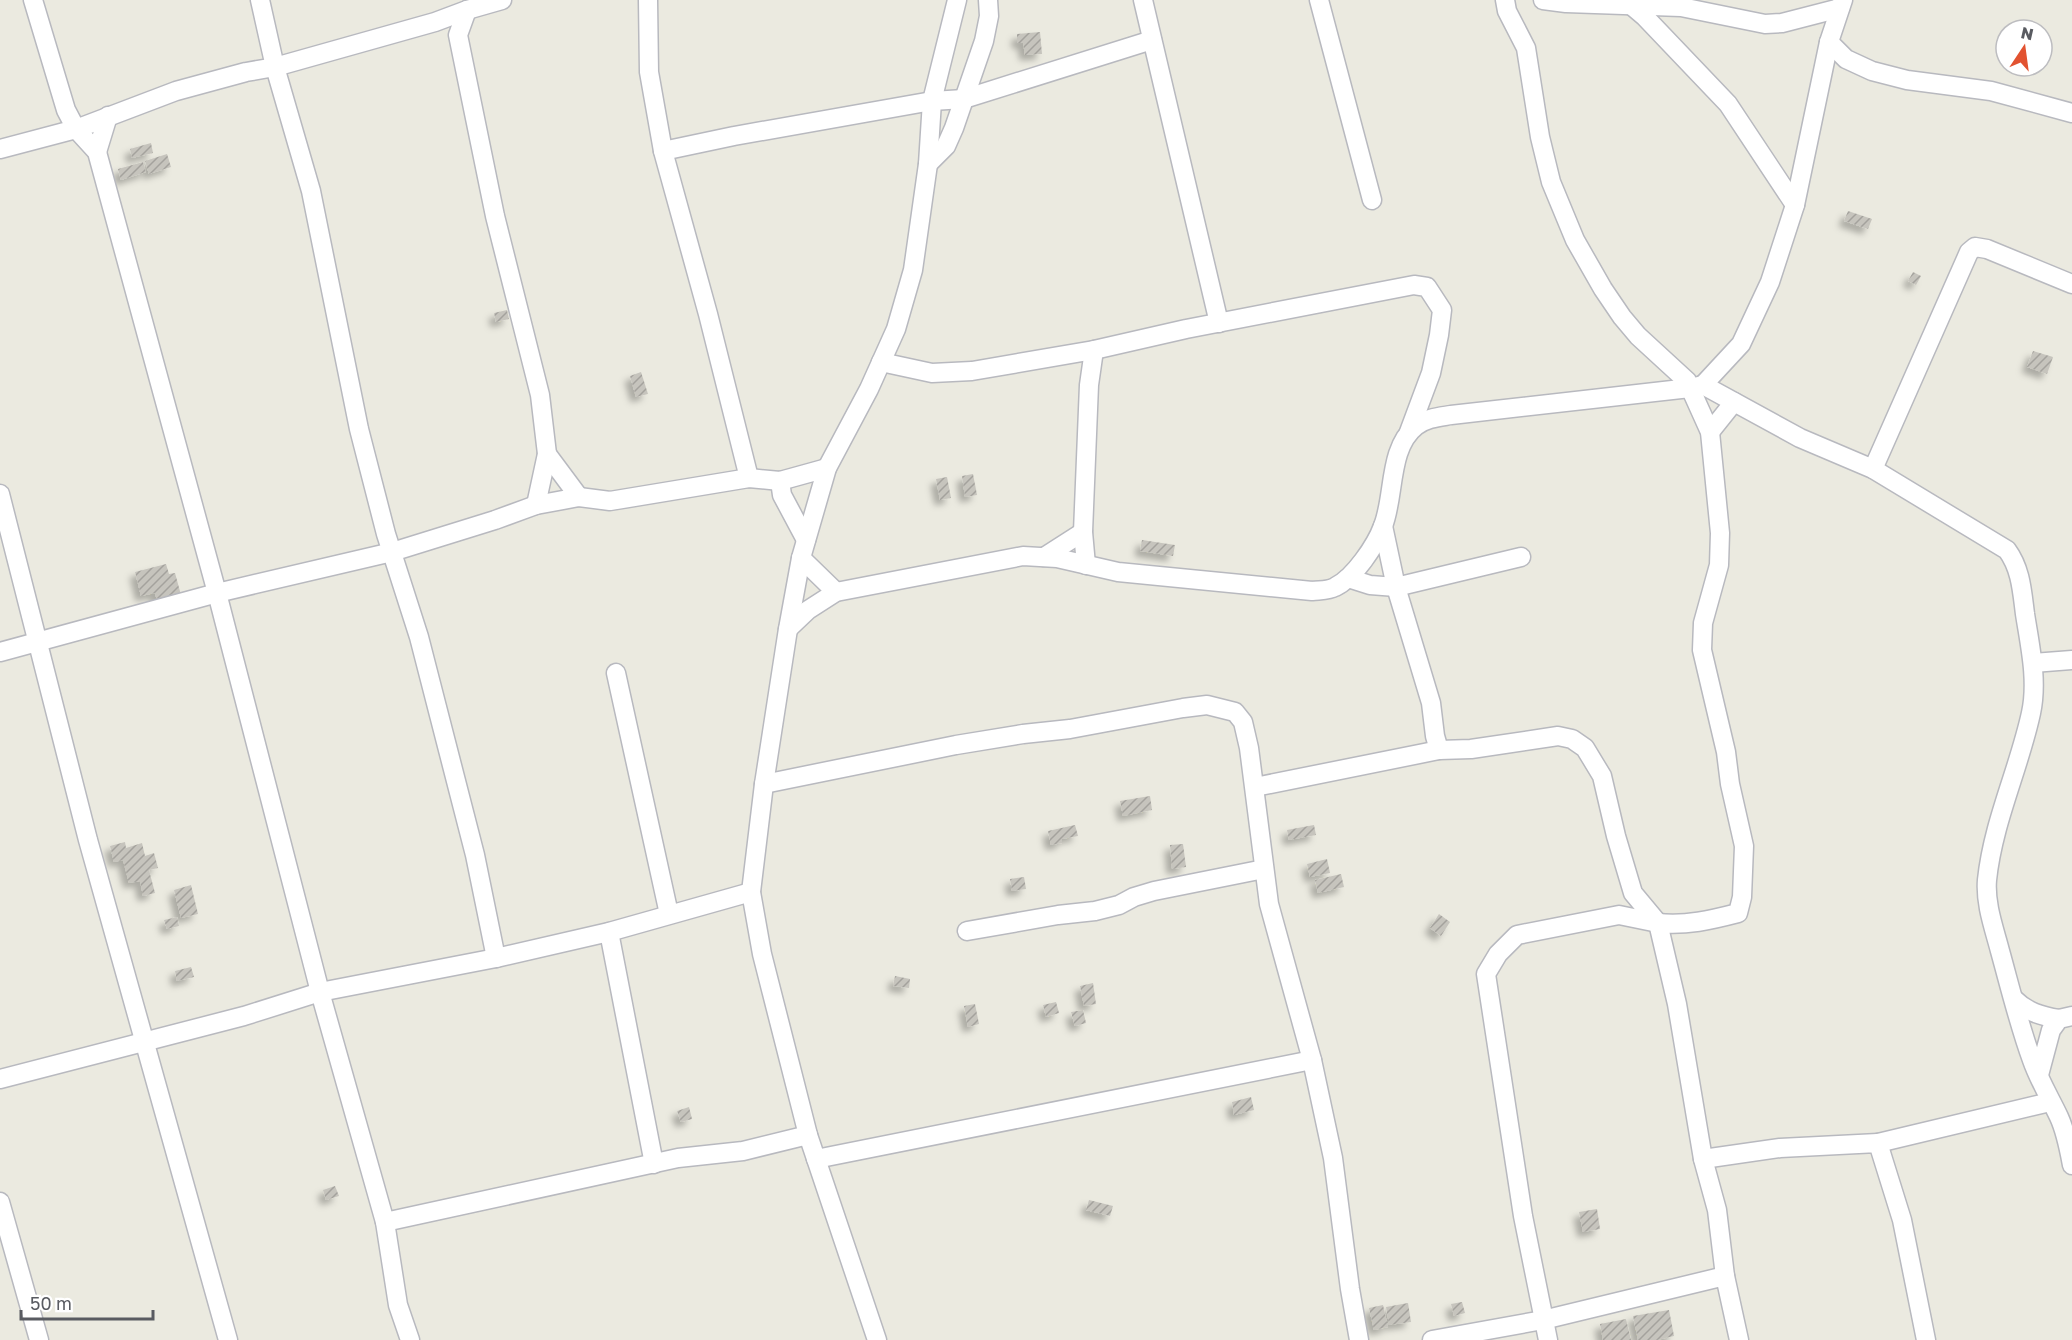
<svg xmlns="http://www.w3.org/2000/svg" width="2072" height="1340" font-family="'Golos Text',sans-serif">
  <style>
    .building { fill: url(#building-hatch); filter: url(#shadow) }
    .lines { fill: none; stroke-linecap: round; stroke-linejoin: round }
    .minor-casing { stroke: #b8b9bf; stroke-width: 21 }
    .minor { stroke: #fff; stroke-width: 18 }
  </style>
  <defs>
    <pattern id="building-hatch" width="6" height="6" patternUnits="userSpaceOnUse" patternTransform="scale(1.5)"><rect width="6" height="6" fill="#c6c4bd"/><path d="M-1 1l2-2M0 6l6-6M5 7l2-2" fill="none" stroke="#a4a29d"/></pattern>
    <filter id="shadow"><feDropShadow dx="-5.5" dy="5.5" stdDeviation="3" flood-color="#0004"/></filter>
  </defs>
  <rect width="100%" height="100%" fill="#ebeae0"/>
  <!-- building -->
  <g class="building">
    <path d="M1040,32L1042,54L1025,55L1023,43H1017V34Z"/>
    <path d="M151,143L153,153L132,158L130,149Z"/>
    <path d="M167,154L171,167L149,174L145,161Z"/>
    <path d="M143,162L146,172L121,180L118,169Z"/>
    <path d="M1848,211L1872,219L1868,229L1844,221Z"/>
    <path d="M1913,272L1921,276L1916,285L1908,281Z"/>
    <path d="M507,310L509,319L496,322L494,313Z"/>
    <path d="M2033,351L2053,357L2047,374L2027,367Z"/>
    <path d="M641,372L648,394L636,397L630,376Z"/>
    <path d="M973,474L977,495L965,497L962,476Z"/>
    <path d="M947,477L951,498L940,500L936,479Z"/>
    <path d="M1142,540L1175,545L1173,556L1140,551Z"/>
    <path d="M166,564L169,574L175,573L181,595L157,601L155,593L141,596L135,572Z"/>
    <path d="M1150,796L1152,810L1123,816L1120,801Z"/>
    <path d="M1075,825L1078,836L1062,839V843L1051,845L1048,831Z"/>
    <path d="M1314,825L1316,835L1289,840L1287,830Z"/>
    <path d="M125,842L126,848L142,843L145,856L154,853L158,868L149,870L155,893L143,896L140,881L129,883L123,860L114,862L110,846Z"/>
    <path d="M1183,844L1186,867L1172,869L1170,845Z"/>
    <path d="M1327,859L1330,873L1310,877L1307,864Z"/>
    <path d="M1341,874L1344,887L1318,893L1315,880Z"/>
    <path d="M1024,877L1026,889L1012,891L1010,879Z"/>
    <path d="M191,885L198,914L181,918L174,890Z"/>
    <path d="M1439,914L1450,922L1441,936L1430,928Z"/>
    <path d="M177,917L179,926L167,929L164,920Z"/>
    <path d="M191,967L194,977L177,981L175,971Z"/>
    <path d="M895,976L910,979L909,988L893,986Z"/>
    <path d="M1093,983L1096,1004L1084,1006L1080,986Z"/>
    <path d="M1056,1002L1059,1013L1046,1017L1043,1005Z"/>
    <path d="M975,1004L979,1024L968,1027L964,1006Z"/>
    <path d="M1083,1010L1086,1023L1075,1026L1071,1012Z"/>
    <path d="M1251,1097L1254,1110L1234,1115L1232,1102Z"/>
    <path d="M689,1107L692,1119L681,1122L677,1111Z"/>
    <path d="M335,1186L339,1196L326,1200L323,1190Z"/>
    <path d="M1089,1200L1113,1206L1110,1216L1086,1210Z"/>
    <path d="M1597,1209L1600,1229L1583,1232L1579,1212Z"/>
    <path d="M1462,1302L1465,1313L1454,1316L1451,1304Z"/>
    <path d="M1408,1303L1411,1322L1389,1325L1386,1307Z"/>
    <path d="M1383,1305L1388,1327L1374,1330L1369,1308Z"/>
    <path d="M1669,1310L1674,1336L1657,1340H1638L1633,1316Z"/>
    <path d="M1626,1319L1631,1340H1603L1600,1324Z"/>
  </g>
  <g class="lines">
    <!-- minor casing -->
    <g class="minor-casing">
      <g id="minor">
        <path d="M33,0L66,110L76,129L97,152L217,593L320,992L385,1222L398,1305L410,1340"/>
        <path d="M260,0L275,67L311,191L359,429L386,534L419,637L475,855L496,958"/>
        <path d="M648,0L649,72L663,151L708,314L749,478"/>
        <path d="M1143,0L1219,323"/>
        <path d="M1319,0L1372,200"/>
        <path d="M1505,0L1507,11L1526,48L1540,137L1551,182L1575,240L1603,289L1622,317L1638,336L1687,381L1710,432L1720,533L1719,565L1703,623L1702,650L1726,752L1730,784L1744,846L1742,897L1738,913C1711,920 1686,926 1658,923L1677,1004L1703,1159L1717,1210L1725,1276L1739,1340"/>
        <path d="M1543,0L1566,3L1681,7L1765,24L1782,23L1840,8"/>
        <path d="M1632,6L1645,17L1728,104L1795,205"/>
        <path d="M467,10L458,35L495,216L540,395L547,454L536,505"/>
        <path d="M1829,42L1846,59L1872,71L1907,80L1991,91L2072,113"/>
        <path d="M0,149L76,129L176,91L246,72L275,67L435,22L467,10L502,0"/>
        <path d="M663,151L734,136L932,101L964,99L1152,40"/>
        <path d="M97,152L108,116"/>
        <path d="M928,164L946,146L954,128L984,41L989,16L988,0"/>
        <path d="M881,362L932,373L972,371L1094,350L1186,329L1414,285L1427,287L1442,310L1439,335L1431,373L1409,432"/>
        <path d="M1703,385L1741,344L1770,282L1795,205L1829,42L1843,0"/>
        <path d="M1710,432L1734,402"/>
        <path d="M547,454L579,497"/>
        <path d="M1873,469L1969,252L1975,247L1987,249L2072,284"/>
        <path d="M780,481L782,495L806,540"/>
        <path d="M0,494L88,840L228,1340"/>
        <path d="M1383,526L1396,587L1431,703L1435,736L1439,750"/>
        <path d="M1044,557L1083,532"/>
        <path d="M801,558L836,592"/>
        <path d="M1086,565L1083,532L1089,385L1094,350"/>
        <path d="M1348,578L1370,585L1396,587L1521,557"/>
        <path d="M788,629L808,610L836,592L1023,556L1057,558L1118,572L1312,591C1320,590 1328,591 1335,587C1354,578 1376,545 1383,526C1395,496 1388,448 1416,426C1426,418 1439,417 1451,415L1690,388L1703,385L1800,438L1873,469L2007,550C2021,569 2022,591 2025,614C2030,646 2038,681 2031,713C2019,769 1993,822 1987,880C1985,904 1994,928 2000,951C2010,987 2019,1025 2032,1060C2039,1080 2050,1098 2059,1117C2066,1132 2069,1149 2072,1165"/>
        <path d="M0,652L217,593L392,552L495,520L536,505L579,497L610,501L749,478L780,481L827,468"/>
        <path d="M2033,663L2072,660"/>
        <path d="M616,673L669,914"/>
        <path d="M764,784L956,745L1023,734L1070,729L1183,708L1207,705L1235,712L1243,722L1249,748L1269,904L1312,1060L1333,1158L1350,1289L1359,1340"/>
        <path d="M1255,787L1439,750L1471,749L1558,736L1572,739L1585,748L1602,776L1616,836L1633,893L1658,923"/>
        <path d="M967,931L1058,915L1095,911L1119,905L1134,897L1154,891L1264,869"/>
        <path d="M609,932L654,1164"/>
        <path d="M2014,999C2027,1012 2041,1016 2059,1019"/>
        <path d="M2039,1075L2051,1030L2059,1019L2072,1016"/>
        <path d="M0,1079L244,1016L320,992L496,958L609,932L751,892"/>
        <path d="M1878,1143L2050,1102"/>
        <path d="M816,1159L1312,1060"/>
        <path d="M1703,1159L1780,1148L1878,1143L1902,1220L1926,1340"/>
        <path d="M0,1202L39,1340"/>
        <path d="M385,1222L678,1158L743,1151L808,1135"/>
        <path d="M877,1340L808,1135L762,954L751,892L764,784L788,629L801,558L827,468L869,389L896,329L913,270L928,164L932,101L957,0"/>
        <path d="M1432,1340L1543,1320L1725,1276"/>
        <path d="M1548,1340L1523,1216L1486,974L1498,954L1517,935L1619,915L1658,923"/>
      </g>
    </g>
    <!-- minor -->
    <use href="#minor" class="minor"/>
  </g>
  <!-- north arrow -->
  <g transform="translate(2024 48) rotate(13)"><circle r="28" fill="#ffffff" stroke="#bdbdc0" stroke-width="1.5"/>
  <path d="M0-4.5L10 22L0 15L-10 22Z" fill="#e25230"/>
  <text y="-9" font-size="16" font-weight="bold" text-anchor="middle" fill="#595b61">N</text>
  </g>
  <!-- scale -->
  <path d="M21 1310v9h132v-9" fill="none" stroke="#595b61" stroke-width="3"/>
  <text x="30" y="1310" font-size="18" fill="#595b61" stroke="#ffffff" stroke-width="4.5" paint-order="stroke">50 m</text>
</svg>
